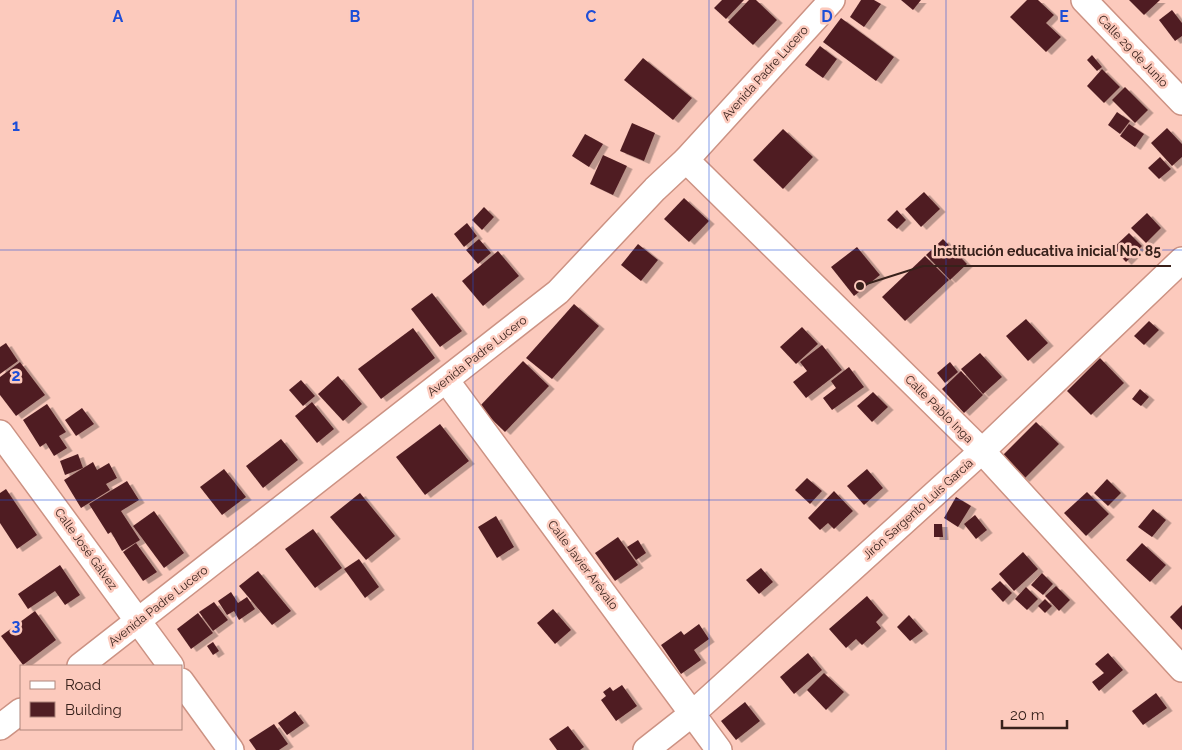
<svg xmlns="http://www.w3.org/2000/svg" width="1182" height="750" font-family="Raleway,sans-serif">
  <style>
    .building { fill: #501f24; filter: url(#shadow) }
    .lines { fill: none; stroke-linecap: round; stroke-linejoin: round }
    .minor-casing { stroke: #cc9283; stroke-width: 28 }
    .minor { stroke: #fff; stroke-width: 25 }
    .grid { fill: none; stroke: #1d4ed8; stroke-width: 1; stroke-opacity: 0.55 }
    .labels { text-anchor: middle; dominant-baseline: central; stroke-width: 5; stroke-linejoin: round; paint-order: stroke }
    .street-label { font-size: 12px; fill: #38211b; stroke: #fccabd }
    .grid-label { font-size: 16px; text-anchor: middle; font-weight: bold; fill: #1d4ed8; stroke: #fccabd; stroke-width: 5; stroke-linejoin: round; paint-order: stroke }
    .leader { fill: none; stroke: #38211b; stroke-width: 2 }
    .callout-dot { fill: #38211b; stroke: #fccabd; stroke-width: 2 }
    .callout-label { font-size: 14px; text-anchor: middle; font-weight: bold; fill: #38211b; stroke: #fccabd; stroke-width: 5; stroke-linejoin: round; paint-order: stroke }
  </style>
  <defs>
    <filter id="shadow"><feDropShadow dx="5.5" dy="3" stdDeviation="0" flood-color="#0004"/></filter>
  </defs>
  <rect width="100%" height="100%" fill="#fccabd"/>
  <!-- building -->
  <g class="building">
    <path d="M722,0H744L726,19L714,8Z"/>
    <path d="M749,0H756L777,20L753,45L728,22Z"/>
    <path d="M861,0H874L881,4L864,27L850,17Z"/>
    <path d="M901,0H921L913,10Z"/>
    <path d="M1027,0H1038L1054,15L1046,23L1061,37L1046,52L1010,17Z"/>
    <path d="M1129,0H1160L1144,15Z"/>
    <path d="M1172,10L1182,23V36L1175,41L1159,20Z"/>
    <path d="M841,18L894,57L876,81L823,42Z"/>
    <path d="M820,46L837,59L823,78L805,65Z"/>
    <path d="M1092,55L1102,67L1097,71L1087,60Z"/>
    <path d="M643,58L692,98L673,120L624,80Z"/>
    <path d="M1102,69L1120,87L1104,103L1087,86Z"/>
    <path d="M1125,87L1148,110L1135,123L1112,100Z"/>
    <path d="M1117,112L1130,121L1120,134L1108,125Z"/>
    <path d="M632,123L655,133L644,161L620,151Z"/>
    <path d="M1129,124L1144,134L1135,147L1120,136Z"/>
    <path d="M1167,128L1182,144V157L1172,166L1151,143Z"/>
    <path d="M783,129L813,157L783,189L753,160Z"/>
    <path d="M585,134L603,144L589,167L572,156Z"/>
    <path d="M603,155L627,166L613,195L590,184Z"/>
    <path d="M1160,157L1171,169L1159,179L1148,168Z"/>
    <path d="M924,192L940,209L921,227L905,209Z"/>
    <path d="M684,198L709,221L689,242L664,219Z"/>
    <path d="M484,207L494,217L482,230L472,220Z"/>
    <path d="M897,210L906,220L897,229L887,220Z"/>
    <path d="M1147,213L1161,228L1146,243L1131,228Z"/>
    <path d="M467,223L477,236L464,247L454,234Z"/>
    <path d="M1129,233L1142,246L1126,262L1113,248Z"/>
    <path d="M479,239L491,253L478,264L466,250Z"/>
    <path d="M943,239L967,264L950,280L926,255Z"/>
    <path d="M638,244L658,260L641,281L621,265Z"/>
    <path d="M857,247L880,275L854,296L831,267Z"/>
    <path d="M498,251L519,276L483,306L462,281Z"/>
    <path d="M925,256L949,280L905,321L882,297Z"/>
    <path d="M432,293L462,331L440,347L411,309Z"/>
    <path d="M574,304L599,326L552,379L526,358Z"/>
    <path d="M1026,319L1048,343L1028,361L1006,336Z"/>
    <path d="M1149,321L1159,330L1144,345L1134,336Z"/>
    <path d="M802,327L818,344L796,364L780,347Z"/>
    <path d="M413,328L435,358L381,399L358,369Z"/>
    <path d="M6,343L18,361L0,374V347Z"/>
    <path d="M822,345L842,370L806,398L793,382L807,371L800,362Z"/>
    <path d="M980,353L1002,377L983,394L961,369Z"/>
    <path d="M1100,358L1124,383L1091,415L1067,391Z"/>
    <path d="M523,361L549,386L505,432L479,407Z"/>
    <path d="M20,362L45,395L16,416L0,395V377Z"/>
    <path d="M950,362L958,372L945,383L937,373Z"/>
    <path d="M849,367L864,387L832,410L823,398L836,388L831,381Z"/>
    <path d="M961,371L983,395L964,413L942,389Z"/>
    <path d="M338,376L362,404L343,421L318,394Z"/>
    <path d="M301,380L315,396L303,406L289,390Z"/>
    <path d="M1140,389L1149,397L1141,406L1132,399Z"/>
    <path d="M873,392L888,407L872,422L857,406Z"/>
    <path d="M312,402L334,429L317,443L295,416Z"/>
    <path d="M47,404L66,432L59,436L67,448L54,456L46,443L40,447L23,420Z"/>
    <path d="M82,408L94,424L76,436L65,420Z"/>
    <path d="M1036,422L1059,444L1024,479L1001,457Z"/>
    <path d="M440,424L469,461L425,495L396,457Z"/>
    <path d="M281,439L298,460L263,488L246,466Z"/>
    <path d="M78,454L83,468L65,475L60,461Z"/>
    <path d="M93,462L97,470L109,463L117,478L106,484L110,490L81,508L64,480Z"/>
    <path d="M224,469L246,497L222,515L200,487Z"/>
    <path d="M867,469L883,488L864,505L847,486Z"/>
    <path d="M807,478L822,491L810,504L795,490Z"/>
    <path d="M1107,479L1121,493L1108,506L1094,493Z"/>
    <path d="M127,481L139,500L121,511L140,540L122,551L111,532L108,534L89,504Z"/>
    <path d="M6,489L37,535L17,549L0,523V493Z"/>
    <path d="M834,491L853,511L834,529L828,523L820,530L808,518Z"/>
    <path d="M1087,492L1109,514L1086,536L1064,513Z"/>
    <path d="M360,493L395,536L366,560L330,517Z"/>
    <path d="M956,497L971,506L958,527L944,518Z"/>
    <path d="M1153,509L1166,520L1152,537L1138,527Z"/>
    <path d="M154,511L184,553L164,568L133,526Z"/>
    <path d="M975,515L987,530L976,539L964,524Z"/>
    <path d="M496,516L514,547L497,558L478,527Z"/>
    <path d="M934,524H942L943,537H934Z"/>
    <path d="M313,529L342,568L315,588L285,549Z"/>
    <path d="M618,537L638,565L615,581L595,553Z"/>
    <path d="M638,540L646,553L636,560L627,547Z"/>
    <path d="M136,543L157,572L143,581L123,552Z"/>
    <path d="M1142,543L1166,565L1150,582L1126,560Z"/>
    <path d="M1023,552L1038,569L1014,591L999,574Z"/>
    <path d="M359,559L379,587L365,598L344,569Z"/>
    <path d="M60,565L80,595L65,605L55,591L28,609L18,594Z"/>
    <path d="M761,568L773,582L759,594L746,580Z"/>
    <path d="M258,571L291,611L272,625L239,586Z"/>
    <path d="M1042,573L1053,584L1043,595L1031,585Z"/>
    <path d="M1000,581L1012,593L1003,602L991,589Z"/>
    <path d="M1056,586L1070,600L1059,611L1045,596Z"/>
    <path d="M1026,587L1038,599L1027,610L1015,599Z"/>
    <path d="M231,592L238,603L247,597L255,609L239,620L234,611L227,615L218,601Z"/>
    <path d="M867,596L883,615L876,622L881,628L862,645L856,639L846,648L829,629Z"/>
    <path d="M1045,599L1052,606L1045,613L1038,606Z"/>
    <path d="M214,602L228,620L213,631L199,612Z"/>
    <path d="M1182,605V630L1170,617Z"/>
    <path d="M553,609L571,630L555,644L537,623Z"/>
    <path d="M35,611L56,640L23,665L1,636Z"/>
    <path d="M198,613L213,633L191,649L177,629Z"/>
    <path d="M909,615L923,631L910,641L897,627Z"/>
    <path d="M699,624L709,639L694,650L701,660L681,674L661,645L681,631L684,635Z"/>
    <path d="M213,642L219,651L213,655L207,646Z"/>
    <path d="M808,653L822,670L794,694L780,677Z"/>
    <path d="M1108,653L1123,670L1099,691L1092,682L1104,673L1095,664Z"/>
    <path d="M824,673L844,692L826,710L807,690Z"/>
    <path d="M622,685L637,706L616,721L601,700L606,696L603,692L610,687L613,691Z"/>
    <path d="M1156,693L1167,708L1143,725L1132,711Z"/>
    <path d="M745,702L760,721L736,740L721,721Z"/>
    <path d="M295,711L304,723L287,735L278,723Z"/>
    <path d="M274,724L288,744L279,750H256L249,740Z"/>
    <path d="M568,726L584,747L580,750H557L549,739Z"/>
  </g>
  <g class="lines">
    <!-- minor casing -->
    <g class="minor-casing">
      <g id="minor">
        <path d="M1084,0L1182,102"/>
        <path d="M686,160L982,451L1182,669"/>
        <path d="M446,380L719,750"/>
        <path d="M0,433L171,666"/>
        <path d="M80,666L558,292L655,189L686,160L832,0"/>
        <path d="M181,681L231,750"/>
        <path d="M0,727L21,711"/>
        <path d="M646,750L693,713L982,451L1182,260"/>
      </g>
    </g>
    <!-- minor -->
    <use href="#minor" class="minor"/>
  </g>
  <!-- grid -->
  <path class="grid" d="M236,0V750M473,0V750M709,0V750M946,0V750M0,250H1182M0,500H1182"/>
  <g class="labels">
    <!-- street labels -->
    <g class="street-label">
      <text transform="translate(1133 51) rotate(46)">Calle 29 de Junio</text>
      <text transform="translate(765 73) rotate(-48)">Avenida Padre Lucero</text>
      <text transform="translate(477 356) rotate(-38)">Avenida Padre Lucero</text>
      <text transform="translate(939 409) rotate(45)">Calle Pablo Inga</text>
      <text transform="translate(918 509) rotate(-42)">Jirón Sargento Luis García</text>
      <text transform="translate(86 549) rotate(54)">Calle José Gálvez</text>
      <text transform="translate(583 565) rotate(53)">Calle Javier Arévalo</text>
      <text transform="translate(158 606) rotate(-38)">Avenida Padre Lucero</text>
    </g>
  </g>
  <g class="grid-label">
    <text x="118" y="22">A</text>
    <text x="355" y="22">B</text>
    <text x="591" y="22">C</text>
    <text x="827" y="22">D</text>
    <text x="1064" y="22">E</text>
    <text x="16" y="131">1</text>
    <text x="16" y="381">2</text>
    <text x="16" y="631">3</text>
  </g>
  <!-- callouts -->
  <path class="leader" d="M860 286L923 266H1171"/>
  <circle class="callout-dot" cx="860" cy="286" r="5"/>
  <g class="callout-label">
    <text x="1047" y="256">Institución educativa inicial No. 85</text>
  </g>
  <!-- legend -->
  <rect x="20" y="665" width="162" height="65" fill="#fccabd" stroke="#ae867c"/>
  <rect x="30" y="681" width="25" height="8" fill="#ffffff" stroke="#ae867c"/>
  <text x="65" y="690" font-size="15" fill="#38211b">Road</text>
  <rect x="30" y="702" width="25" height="15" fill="#501f24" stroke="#ae867c"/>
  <text x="65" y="715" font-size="15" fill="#38211b">Building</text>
  <!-- scale -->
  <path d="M1002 720v8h65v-8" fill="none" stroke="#38211b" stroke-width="2.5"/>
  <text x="1010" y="720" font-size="15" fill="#38211b" stroke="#fccabd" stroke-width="4" paint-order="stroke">20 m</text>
</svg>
